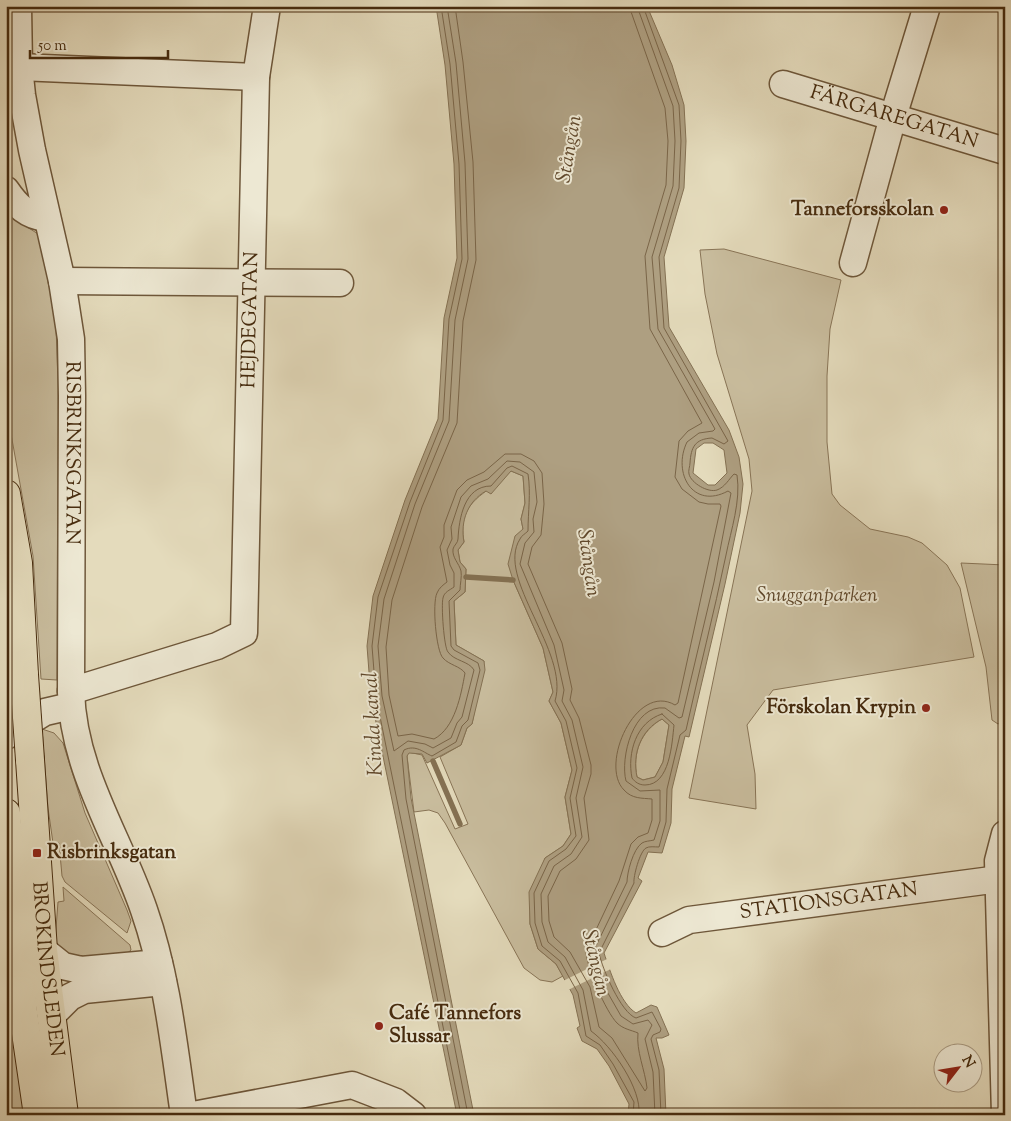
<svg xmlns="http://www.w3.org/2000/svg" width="1011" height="1121" font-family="'Sorts Mill Goudy',serif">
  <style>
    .green { fill: #c9bd9e; stroke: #887456 }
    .water { fill: #ae9f81; stroke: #847153; fill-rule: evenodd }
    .pier { fill: #e4dbbc }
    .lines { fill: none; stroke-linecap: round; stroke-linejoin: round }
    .shore { stroke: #7a6548; stroke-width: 1 }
    .stream { stroke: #847153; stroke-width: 5.5 }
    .minor-casing { stroke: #6e573a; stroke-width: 29 }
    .major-casing { stroke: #462b0e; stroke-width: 30 }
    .minor { stroke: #ede8d3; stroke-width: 26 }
    .major { stroke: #e4dbbc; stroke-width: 28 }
    .major-bridge-casing { stroke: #462b0e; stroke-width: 30; stroke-linecap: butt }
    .major-bridge { stroke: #e4dbbc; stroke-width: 28 }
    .poi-dot { fill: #8f2418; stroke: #ede8d3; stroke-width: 2 }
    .labels { text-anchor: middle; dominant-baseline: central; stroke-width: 4; stroke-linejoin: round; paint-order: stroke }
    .street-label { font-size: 20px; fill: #462b0e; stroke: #ede8d3 }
    .poi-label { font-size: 20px; font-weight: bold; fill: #462b0e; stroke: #ede8d3; text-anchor: end }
    .park-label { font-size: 20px; font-style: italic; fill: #60482b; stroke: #ede8d3 }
    .water-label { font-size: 21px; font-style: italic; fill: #60482b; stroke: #ede8d3 }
  </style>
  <rect width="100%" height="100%" fill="#e4dbbc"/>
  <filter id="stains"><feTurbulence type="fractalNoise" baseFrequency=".004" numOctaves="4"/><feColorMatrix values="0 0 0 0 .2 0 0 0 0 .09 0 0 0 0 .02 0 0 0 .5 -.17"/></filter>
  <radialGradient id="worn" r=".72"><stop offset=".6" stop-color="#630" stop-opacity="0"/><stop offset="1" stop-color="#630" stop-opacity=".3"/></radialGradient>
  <!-- green -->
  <g class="green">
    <path d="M6,213L38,234L55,298L58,383L57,680L41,679L33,556L6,406Z"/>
    <path d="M724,249L841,280L830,329L827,376V442L832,494L840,505L870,529L908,537L922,543L947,565L960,588L974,657L773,690L747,725L755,774L756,809L689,798L752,491L749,459L717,354L705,294L700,250Z"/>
    <path d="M511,471L523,476L525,503L521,519L523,529L513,580L543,648L553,692L549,701L561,723L572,770L565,797L571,834L563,846L545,858L530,913V924L538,949L556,964L563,976L552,982L540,980L524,968L445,823L438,813L429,810L414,812L407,756L408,752L422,755L455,829L468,824L440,757L461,745L467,728L472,724L484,661L456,645L454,601L465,592L466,569L460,562L458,550L464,542C456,499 488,495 511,471Z"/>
    <path d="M961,563L1005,565V706L1003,721L998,724L992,720L986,667Z"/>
    <path d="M662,719L669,725L663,762L655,777L643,780L637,777C632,753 641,731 662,719Z"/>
    <path d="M42,729L54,733L63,743L85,813L127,910L131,921L127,933L65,882L62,876L59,843H53L48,808Z"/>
    <path d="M63,887L130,945L131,950L118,961L63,956L55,942L58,902L64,901Z"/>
    <path d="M6,1016L14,1027L27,1115H12L6,1078Z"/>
  </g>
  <!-- water -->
  <path class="water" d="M436,6H647L672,65L684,105L686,141L684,188L664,257L669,327L729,430L739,457L743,484L740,513L725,584L689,737L685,736L672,789L671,823L662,853L648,852L638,878L642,881L604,953C610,971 620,1003 636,1013L651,1005L657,1007L669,1035L662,1038H656L664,1069L666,1115H628L629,1104L609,1066L597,1049L582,1041L577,1028L580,1026L573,995L556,964L538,949L530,924L529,892L545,858L563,846L571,834L565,797L572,770L561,723L549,701L553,692L543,648L513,580L508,564L515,536L523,529L521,519L525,503L523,476L511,471L491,494L486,491C468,501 460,521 464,542L458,550L460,562L466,569L465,592L454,601L456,645L484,661L485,670L472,724L467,728L461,745L427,763L422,754L409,753L407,756L411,798L474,1115H457L371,698L367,646L373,596L405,500L438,419L444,318L457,258L454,164L445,65ZM704,443H713L724,450L727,473L715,485H708L693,473L696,449ZM662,719L669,725L663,762L655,777L643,780L637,777C632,753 641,730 662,719Z"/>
  <!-- pier -->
  <path class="pier" d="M609,958L613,968L568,990L563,981Z"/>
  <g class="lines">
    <!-- shore -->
    <g class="shore">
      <path d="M441,6L450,64L459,164L462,259L449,319L443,420L410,502L378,597L372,646L376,697L461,1115"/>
      <path d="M447,6L456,63L465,163L468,259L455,320L449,421L415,504L384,599L378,646L382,696L394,751L408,741L425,744L433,748L451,738L457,723L462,717L474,670C469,661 454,661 448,652C444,648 441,605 443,598C444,592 450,590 454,587V573L450,565L447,550L452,539L451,527L461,497L471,486L488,479L507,461L520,462L534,472L537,502L533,519L534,532L525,543L520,564L554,645L564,690L562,701L572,720L583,767L576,798L582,837L571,854L554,866L541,894L542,922L548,942L565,957L583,990L591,1031C612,1046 642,1089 639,1115"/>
      <path d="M455,6L463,62L473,162L476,260L463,321L457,423L422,507L392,600L386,647L389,695L398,736L412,734L434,739C455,728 461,695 465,673C460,666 449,665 443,658C436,651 432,603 437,593C439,588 443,585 447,582L440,547L444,537V525L457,490L467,480L484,472L505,454H521L534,461L542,473L544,504L541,535L532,547L528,564L562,643L572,689L570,700L579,718L591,765V774L584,798L589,840L576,859L560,871L548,896L549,921L554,937L570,952L590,987L599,1027L612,1038L645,1091L647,1088C645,1070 636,1051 638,1033C631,1030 623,1029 617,1023C606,1012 586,966 586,951L619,881L631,844L638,837L648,833L652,820V799C642,798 632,799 624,790C599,765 636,682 675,705L678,703L721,506L720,504H708L699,502L682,489L675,477L679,441L688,431L702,423L650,329L645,256L666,185L668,141L665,108L629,6"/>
      <path d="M637,6L673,106L675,141L673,186L652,257L658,329L715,429L713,431L699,433L687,442C672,473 693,510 728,491L731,493L714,582L682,717L679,718L665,708C633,704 620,758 626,781L640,791L660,790V821L654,840C650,841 645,841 642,843C633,849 627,873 627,882L593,952L605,988L621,1016L633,1024L648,1020L652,1025L645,1039L653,1072L655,1115"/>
      <path d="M643,6L679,105L681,141L679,188L659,257L664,328L728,441L724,444L712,438C695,439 691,447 690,463C690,466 688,471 689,474C691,483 708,493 717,490C725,487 729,479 734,474L737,475C741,501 731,530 726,555C714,613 699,671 686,730L680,735L667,789L666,822L659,847C655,847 649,846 646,848C640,851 633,877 634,883L599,953C602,968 621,1013 636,1018L652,1012L661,1029L660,1032L653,1035L651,1039L659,1070L661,1115"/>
      <path d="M662,714L674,725C672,743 670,785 645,785C639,785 635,782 632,778C627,753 636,722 662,714Z"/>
      <path d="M468,1115L406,799L402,755L404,750C416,744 424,753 432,756L456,742L462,726L468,720L480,670L478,663L454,650L451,646L449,601L460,590C460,585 462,576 461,571C459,563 452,558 453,549C454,545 458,543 458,539C459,519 464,486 491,486L507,468L512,466L528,474C531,493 528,512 528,531C525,534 521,536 520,539C495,578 570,652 555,701L566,721L577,768L570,798L576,836L566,849L549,861L534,893L535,923L542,946L560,961L578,993L586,1036L600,1045L613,1064L634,1102L633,1115"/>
    </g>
    <!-- stream -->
    <g class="stream">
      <path d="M466,577L513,580"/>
      <path d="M433,761L460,824"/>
    </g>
    <!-- minor casing -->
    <g class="minor-casing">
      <g id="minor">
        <path id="s1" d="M18,6L19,67L22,95L32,150L62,281L71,339L72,396L71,691C73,771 119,837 144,910C167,976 174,1046 184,1115"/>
        <path d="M19,67L256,77"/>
        <path id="s2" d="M783,84L1005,151"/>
        <path d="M6,190C17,206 27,216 46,218"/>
        <path d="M853,263L893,117L927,6"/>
        <path d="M62,281L340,283"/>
        <path id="s3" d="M71,691L217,646L244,633L256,77L267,6"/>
        <path d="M6,736L45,712L71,706"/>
        <path id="s4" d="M662,933L689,920L999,879L1005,883"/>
        <path d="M43,950L63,966L81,970L159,963"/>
        <path d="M51,1016L70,997L84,990L163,982"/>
        <path d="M193,1115L352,1085L396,1102L413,1115"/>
        <path d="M1005,1115L998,861L1005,834"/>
      </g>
    </g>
    <!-- major casing -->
    <g class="major-casing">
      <g id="major">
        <path d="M6,494L18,563L24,675"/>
        <path id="s5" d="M30,760L43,950L64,1115"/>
        <path d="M6,813L23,1012L38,1115"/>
      </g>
    </g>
    <!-- minor -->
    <use href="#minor" class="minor"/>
    <!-- major -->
    <use href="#major" class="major"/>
    <!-- major-bridge casing -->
    <g class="major-bridge-casing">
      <path id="major-bridge" d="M24,675L30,760"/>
    </g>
    <!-- major-bridge -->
    <use href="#major-bridge" class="major-bridge"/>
  </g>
  <!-- markers -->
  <g class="poi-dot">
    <circle cx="944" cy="210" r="5"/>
    <circle cx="926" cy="708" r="5"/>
    <rect x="32" y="848" width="10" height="10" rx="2.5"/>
    <circle cx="379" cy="1026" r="5"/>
  </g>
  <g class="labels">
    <!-- street labels -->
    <g class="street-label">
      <text stroke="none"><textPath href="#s2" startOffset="116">FÄRGAREGATAN</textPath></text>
      <text stroke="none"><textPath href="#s3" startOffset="496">HEJDEGATAN</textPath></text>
      <text stroke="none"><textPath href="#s1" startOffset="452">RISBRINKSGATAN</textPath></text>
      <text stroke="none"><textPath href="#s4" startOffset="171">STATIONSGATAN</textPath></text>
      <text stroke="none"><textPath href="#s5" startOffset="210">BROKINDSLEDEN</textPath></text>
    </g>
    <!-- poi labels -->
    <g class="poi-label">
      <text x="934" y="210">Tanneforsskolan</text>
      <text x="916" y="708">Förskolan Krypin</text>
      <text x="47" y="853" text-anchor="start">Risbrinksgatan</text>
      <text x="389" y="1014" text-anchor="start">Café Tannefors<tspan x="389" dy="23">Slussar</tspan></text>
    </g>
    <!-- park labels -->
    <g class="park-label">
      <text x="817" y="596">Snugganparken</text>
    </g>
    <!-- water labels -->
    <g class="water-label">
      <text transform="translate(570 149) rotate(-80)">Stångån</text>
      <text transform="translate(588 563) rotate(82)">Stångån</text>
      <text transform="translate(374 724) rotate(-93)">Kinda kanal</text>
      <text transform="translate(595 963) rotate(77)">Stångån</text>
    </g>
  </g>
  <!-- margin -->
  <rect width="1011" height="1121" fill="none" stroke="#e4dbbc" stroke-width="25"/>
  <rect x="8" y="8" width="996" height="1106" fill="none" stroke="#462b0e" stroke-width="2.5"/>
  <rect x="12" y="12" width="986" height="1096" fill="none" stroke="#462b0e"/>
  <!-- north arrow -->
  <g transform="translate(958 1068) rotate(59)"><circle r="24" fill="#ede8d3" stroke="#aa9c84"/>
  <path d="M0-4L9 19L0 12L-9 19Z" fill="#8f2418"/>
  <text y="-8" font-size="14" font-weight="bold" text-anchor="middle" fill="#462b0e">N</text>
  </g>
  <!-- scale -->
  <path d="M30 50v8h138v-8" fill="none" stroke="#462b0e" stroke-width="2.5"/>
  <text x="38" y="50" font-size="15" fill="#462b0e" stroke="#ede8d3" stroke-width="4" paint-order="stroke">50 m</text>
  <rect width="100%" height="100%" filter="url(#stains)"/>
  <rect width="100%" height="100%" fill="url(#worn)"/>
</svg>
